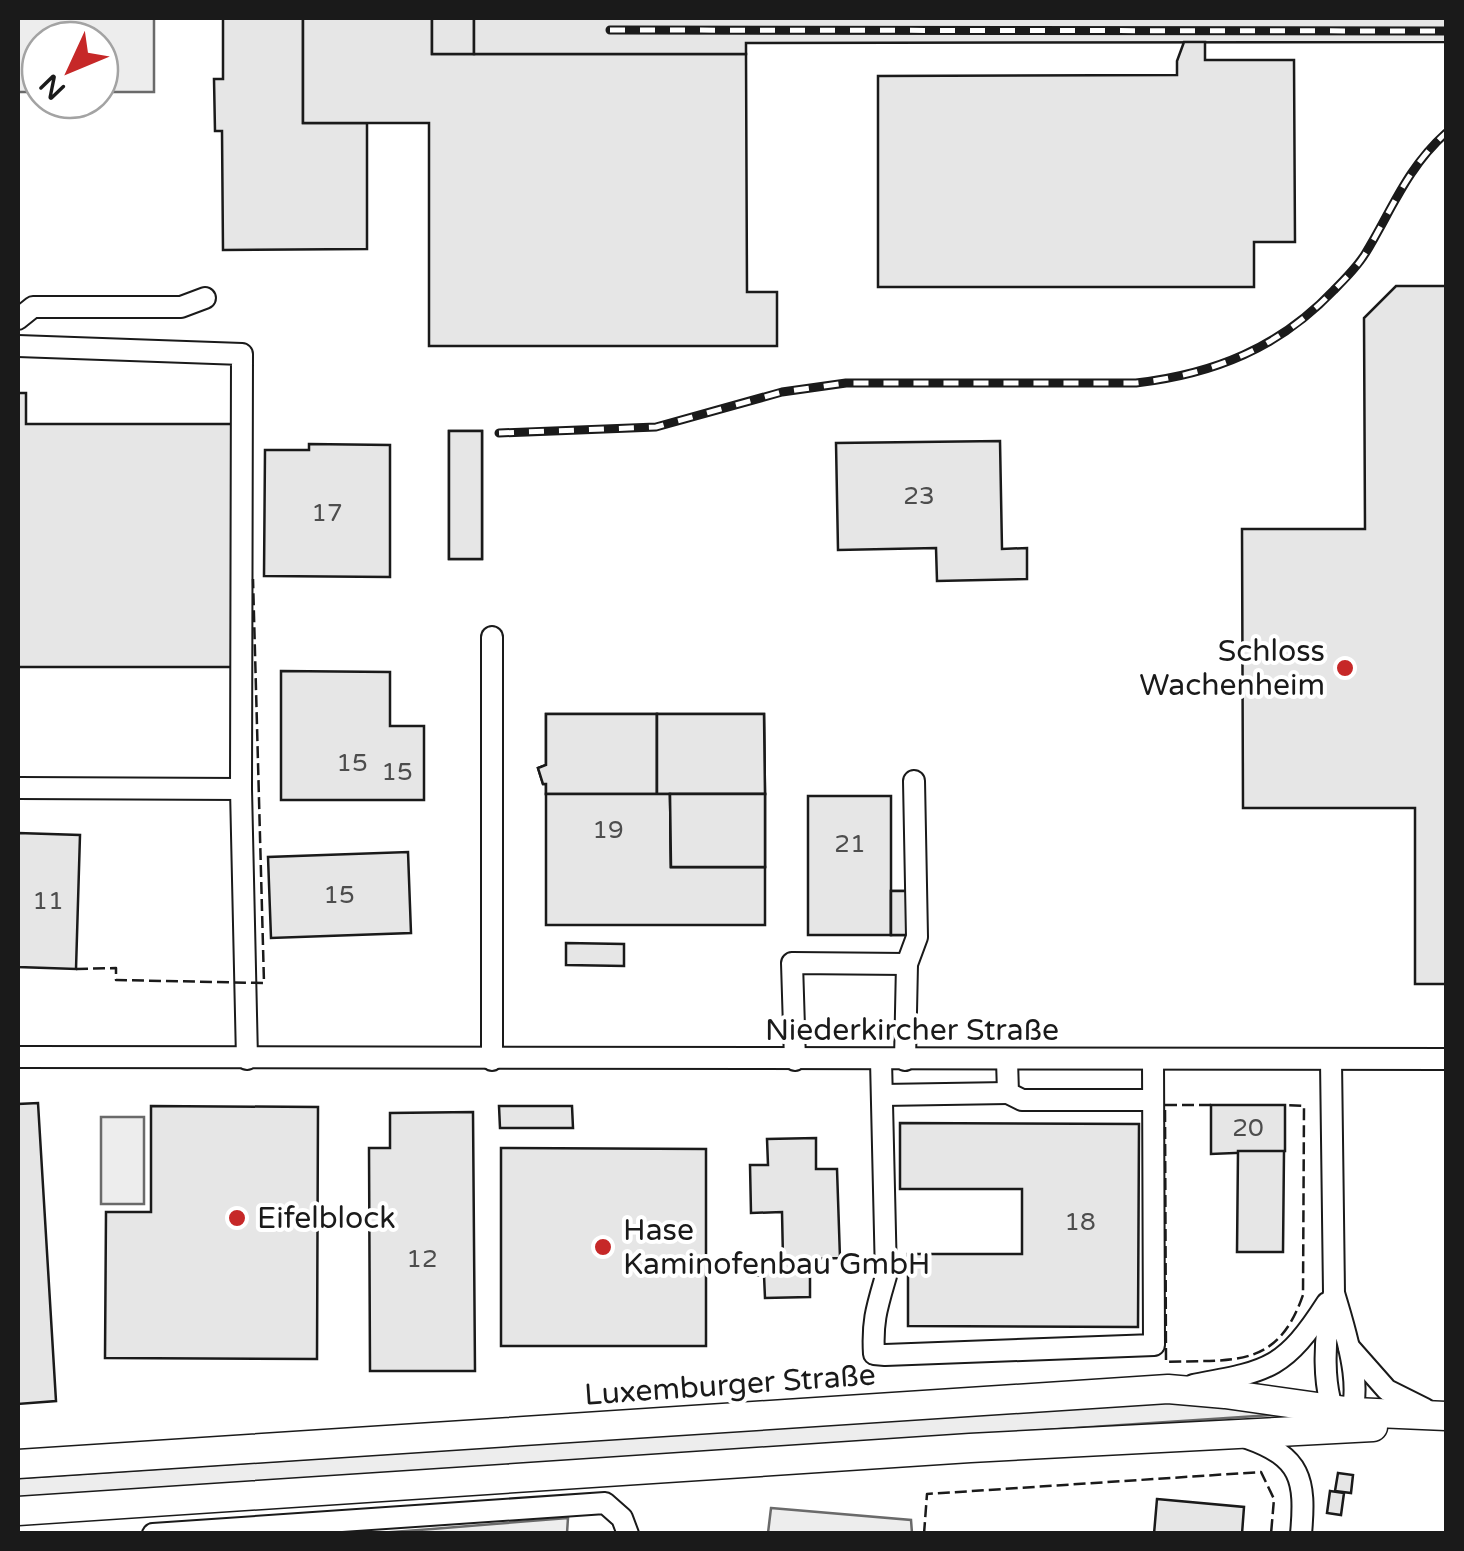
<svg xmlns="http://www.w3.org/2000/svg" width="1464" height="1551" font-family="'Varela Round',sans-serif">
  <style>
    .built { fill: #ededed; stroke: #6a6a6a; stroke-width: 2.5 }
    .building { fill: #e6e6e6; stroke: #1a1a1a; stroke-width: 2.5 }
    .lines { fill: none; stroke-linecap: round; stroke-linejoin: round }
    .minor-casing { stroke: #1a1a1a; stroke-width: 24 }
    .major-casing { stroke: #1a1a1a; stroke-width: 31 }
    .minor { stroke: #fff; stroke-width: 20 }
    .major { stroke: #fff; stroke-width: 28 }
    .rail-casing { stroke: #1a1a1a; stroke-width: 9 }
    .rail { stroke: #fff; stroke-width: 5; stroke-dasharray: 15; stroke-linecap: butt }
    .fence { stroke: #1a1a1a; stroke-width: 2.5; stroke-dasharray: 12 5; stroke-linecap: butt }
    .poi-dot { fill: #c62828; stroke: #fff; stroke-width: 4 }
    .labels { text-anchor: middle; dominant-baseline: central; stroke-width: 8; stroke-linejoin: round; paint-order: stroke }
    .number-label { font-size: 25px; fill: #4d4d4d }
    .poi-label { font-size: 30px; fill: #1a1a1a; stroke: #fff; text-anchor: start }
    .street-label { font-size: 30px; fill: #1a1a1a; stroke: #fff }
  </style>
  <rect width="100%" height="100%" fill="#fff"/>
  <!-- built -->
  <g class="built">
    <path d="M18,18H154V92H100V40H40V92H18Z"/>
    <rect x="101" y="1117" width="43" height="87"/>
    <path d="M1196,1400L1286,1414L18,1499V1478Z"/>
    <path d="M771,1508L911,1520L912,1533H768Z"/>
    <path d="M568,1518L567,1533H379L432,1529Z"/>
  </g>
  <!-- building -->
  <g class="building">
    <path d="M223,18H303V123H367V249L223,250L222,131H215L214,79H223Z"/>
    <path d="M303,18H432V54H746L747,292H777V346H429V123H303Z"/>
    <rect x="432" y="18" width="42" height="36"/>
    <path d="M474,18H1446V42L746,43V54H474Z"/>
    <path d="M1184,42H1205V60H1294L1295,242H1254V287H878V76L1177,75V61Z"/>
    <path d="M1396,286H1446V984H1415V808H1243L1242,529H1365L1364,318Z"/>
    <path d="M18,393H26V424H233V667H18Z"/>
    <rect x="449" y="431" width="33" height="128"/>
    <rect x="449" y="431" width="33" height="128"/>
    <path d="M1000,441L1002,549L1027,548V579L937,581L936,548L838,550L836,443Z"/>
    <path d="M309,444L390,445V577L264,576L265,450H309Z"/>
    <path d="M281,671L390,672V726H424V800H281Z"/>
    <path d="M546,714H657V794H546V784H543L538,768L546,765Z"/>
    <path d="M546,714H657V794H546V784H543L538,768L546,765Z"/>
    <path d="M657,714H764L765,794H657Z"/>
    <path d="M657,714H764L765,794H657Z"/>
    <path d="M546,794H670L671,867H765V925H546Z"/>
    <path d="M670,794H765V867H671Z"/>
    <path d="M670,794H765V867H671Z"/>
    <rect x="808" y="796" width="83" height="139"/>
    <path d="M18,833L80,835L76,969L18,967Z"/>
    <path d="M408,852L411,933L271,938L268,857Z"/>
    <rect x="891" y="891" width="22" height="44"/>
    <rect x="891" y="891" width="22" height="44"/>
    <path d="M566,943L624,944V966L566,965Z"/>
    <path d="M38,1103L56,1401L18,1404V1104Z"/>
    <path d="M1211,1105H1285V1151L1211,1154Z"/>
    <path d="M151,1106L318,1107L317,1359L105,1358L106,1212H151Z"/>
    <path d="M499,1106H572L573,1128H500Z"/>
    <path d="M473,1112L475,1371H370L369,1148H390V1113Z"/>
    <path d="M900,1123L1139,1124L1138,1327L908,1326V1254H1022V1189H900Z"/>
    <path d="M816,1138V1169H837L840,1258L810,1259V1297L765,1298L764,1275L750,1276V1259H783L782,1212L751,1213L750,1165H768L767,1139Z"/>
    <path d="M501,1148L706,1149V1346H501Z"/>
    <path d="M1238,1151H1284L1283,1252H1237Z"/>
    <path d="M1338,1473L1353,1475L1351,1493L1335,1491Z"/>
    <path d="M1330,1491L1344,1493L1341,1515L1327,1513Z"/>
    <path d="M1157,1499L1244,1507L1242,1534H1154Z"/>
  </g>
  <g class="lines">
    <!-- minor casing -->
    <g class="minor-casing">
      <g id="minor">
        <path d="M18,319L33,307H181L205,298"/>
        <path d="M18,346L242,354L241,789L247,1059"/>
        <path d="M492,637V1060"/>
        <path d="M18,788L241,789"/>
        <path d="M18,1057L1446,1059"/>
        <path d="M795,1060L792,963L907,964"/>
        <path d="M881,1060L886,1276C877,1307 872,1321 874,1354L885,1355L1154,1345L1153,1060"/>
        <path d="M905,1060L907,964L917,937L914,781"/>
        <path d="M1007,1060L1008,1093L1022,1100H1153"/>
        <path d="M1331,1061L1334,1293C1324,1332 1319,1394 1342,1429C1370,1401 1344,1328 1334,1293"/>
        <path d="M882,1095L1008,1093"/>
        <path d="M1349,1347L1387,1390L1425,1409"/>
        <path d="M1193,1385C1268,1371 1284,1370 1327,1303"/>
        <path d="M1247,1438C1301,1457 1306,1479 1301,1534"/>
        <path d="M153,1534L605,1503L622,1518L628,1534"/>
      </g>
    </g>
    <!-- major casing -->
    <g class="major-casing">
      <g id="major">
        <path d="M18,1464L1168,1389L1225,1394L1353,1412L1446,1416"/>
        <path d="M18,1511L970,1448L1373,1427"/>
      </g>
    </g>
    <!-- minor -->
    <use href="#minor" class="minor"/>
    <!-- major -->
    <use href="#major" class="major"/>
    <!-- rail casing -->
    <g class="rail-casing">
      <g id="rail">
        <path d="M610,30L1446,31"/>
        <path d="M499,433L656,427L782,392L846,383H1136C1214,374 1279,348 1334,290C1345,279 1357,267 1365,254C1392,210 1406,169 1446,133"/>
      </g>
    </g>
    <!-- rail -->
    <use href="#rail" class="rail"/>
    <!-- fence -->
    <g class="fence">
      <path d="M76,969L116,968V980L264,983L253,579"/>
      <path d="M1211,1105H1165L1166,1362C1233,1359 1277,1370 1303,1295L1304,1106L1285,1105"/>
      <path d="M924,1534L927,1494L1261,1472L1274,1499L1271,1534"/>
    </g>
  </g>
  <!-- markers -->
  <g class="poi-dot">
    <circle cx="1345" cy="668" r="10"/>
    <circle cx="237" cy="1218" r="10"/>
    <circle cx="603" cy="1247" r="10"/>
  </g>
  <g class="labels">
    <!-- number labels -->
    <g class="number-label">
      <text x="919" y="496">23</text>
      <text x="327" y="513">17</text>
      <text x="352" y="763">15</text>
      <text x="397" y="772">15</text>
      <text x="608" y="830">19</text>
      <text x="850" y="844">21</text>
      <text x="339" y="895">15</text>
      <text x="48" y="901">11</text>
      <text x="1248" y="1128">20</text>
      <text x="1080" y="1222">18</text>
      <text x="422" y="1259">12</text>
    </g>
    <!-- poi labels -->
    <g class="poi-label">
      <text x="1325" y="651" text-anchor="end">Schloss<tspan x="1325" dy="34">Wachenheim</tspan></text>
      <text x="257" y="1218">Eifelblock</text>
      <text x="623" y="1230">Hase<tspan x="623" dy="34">Kaminofenbau GmbH</tspan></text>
    </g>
    <!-- street labels -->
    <g class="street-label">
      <text x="912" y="1030">Niederkircher Straße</text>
      <text transform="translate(730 1385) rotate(-4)">Luxemburger Straße</text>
    </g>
  </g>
  <!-- border -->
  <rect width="1464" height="1551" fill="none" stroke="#1a1a1a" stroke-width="40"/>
  <!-- north arrow -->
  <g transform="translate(70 70) rotate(226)"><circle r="48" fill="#ffffff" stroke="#a3a3a3" stroke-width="2.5"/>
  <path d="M0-8L18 38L0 25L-18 38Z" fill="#c62828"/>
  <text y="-15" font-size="28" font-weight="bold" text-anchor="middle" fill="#1a1a1a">N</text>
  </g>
</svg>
